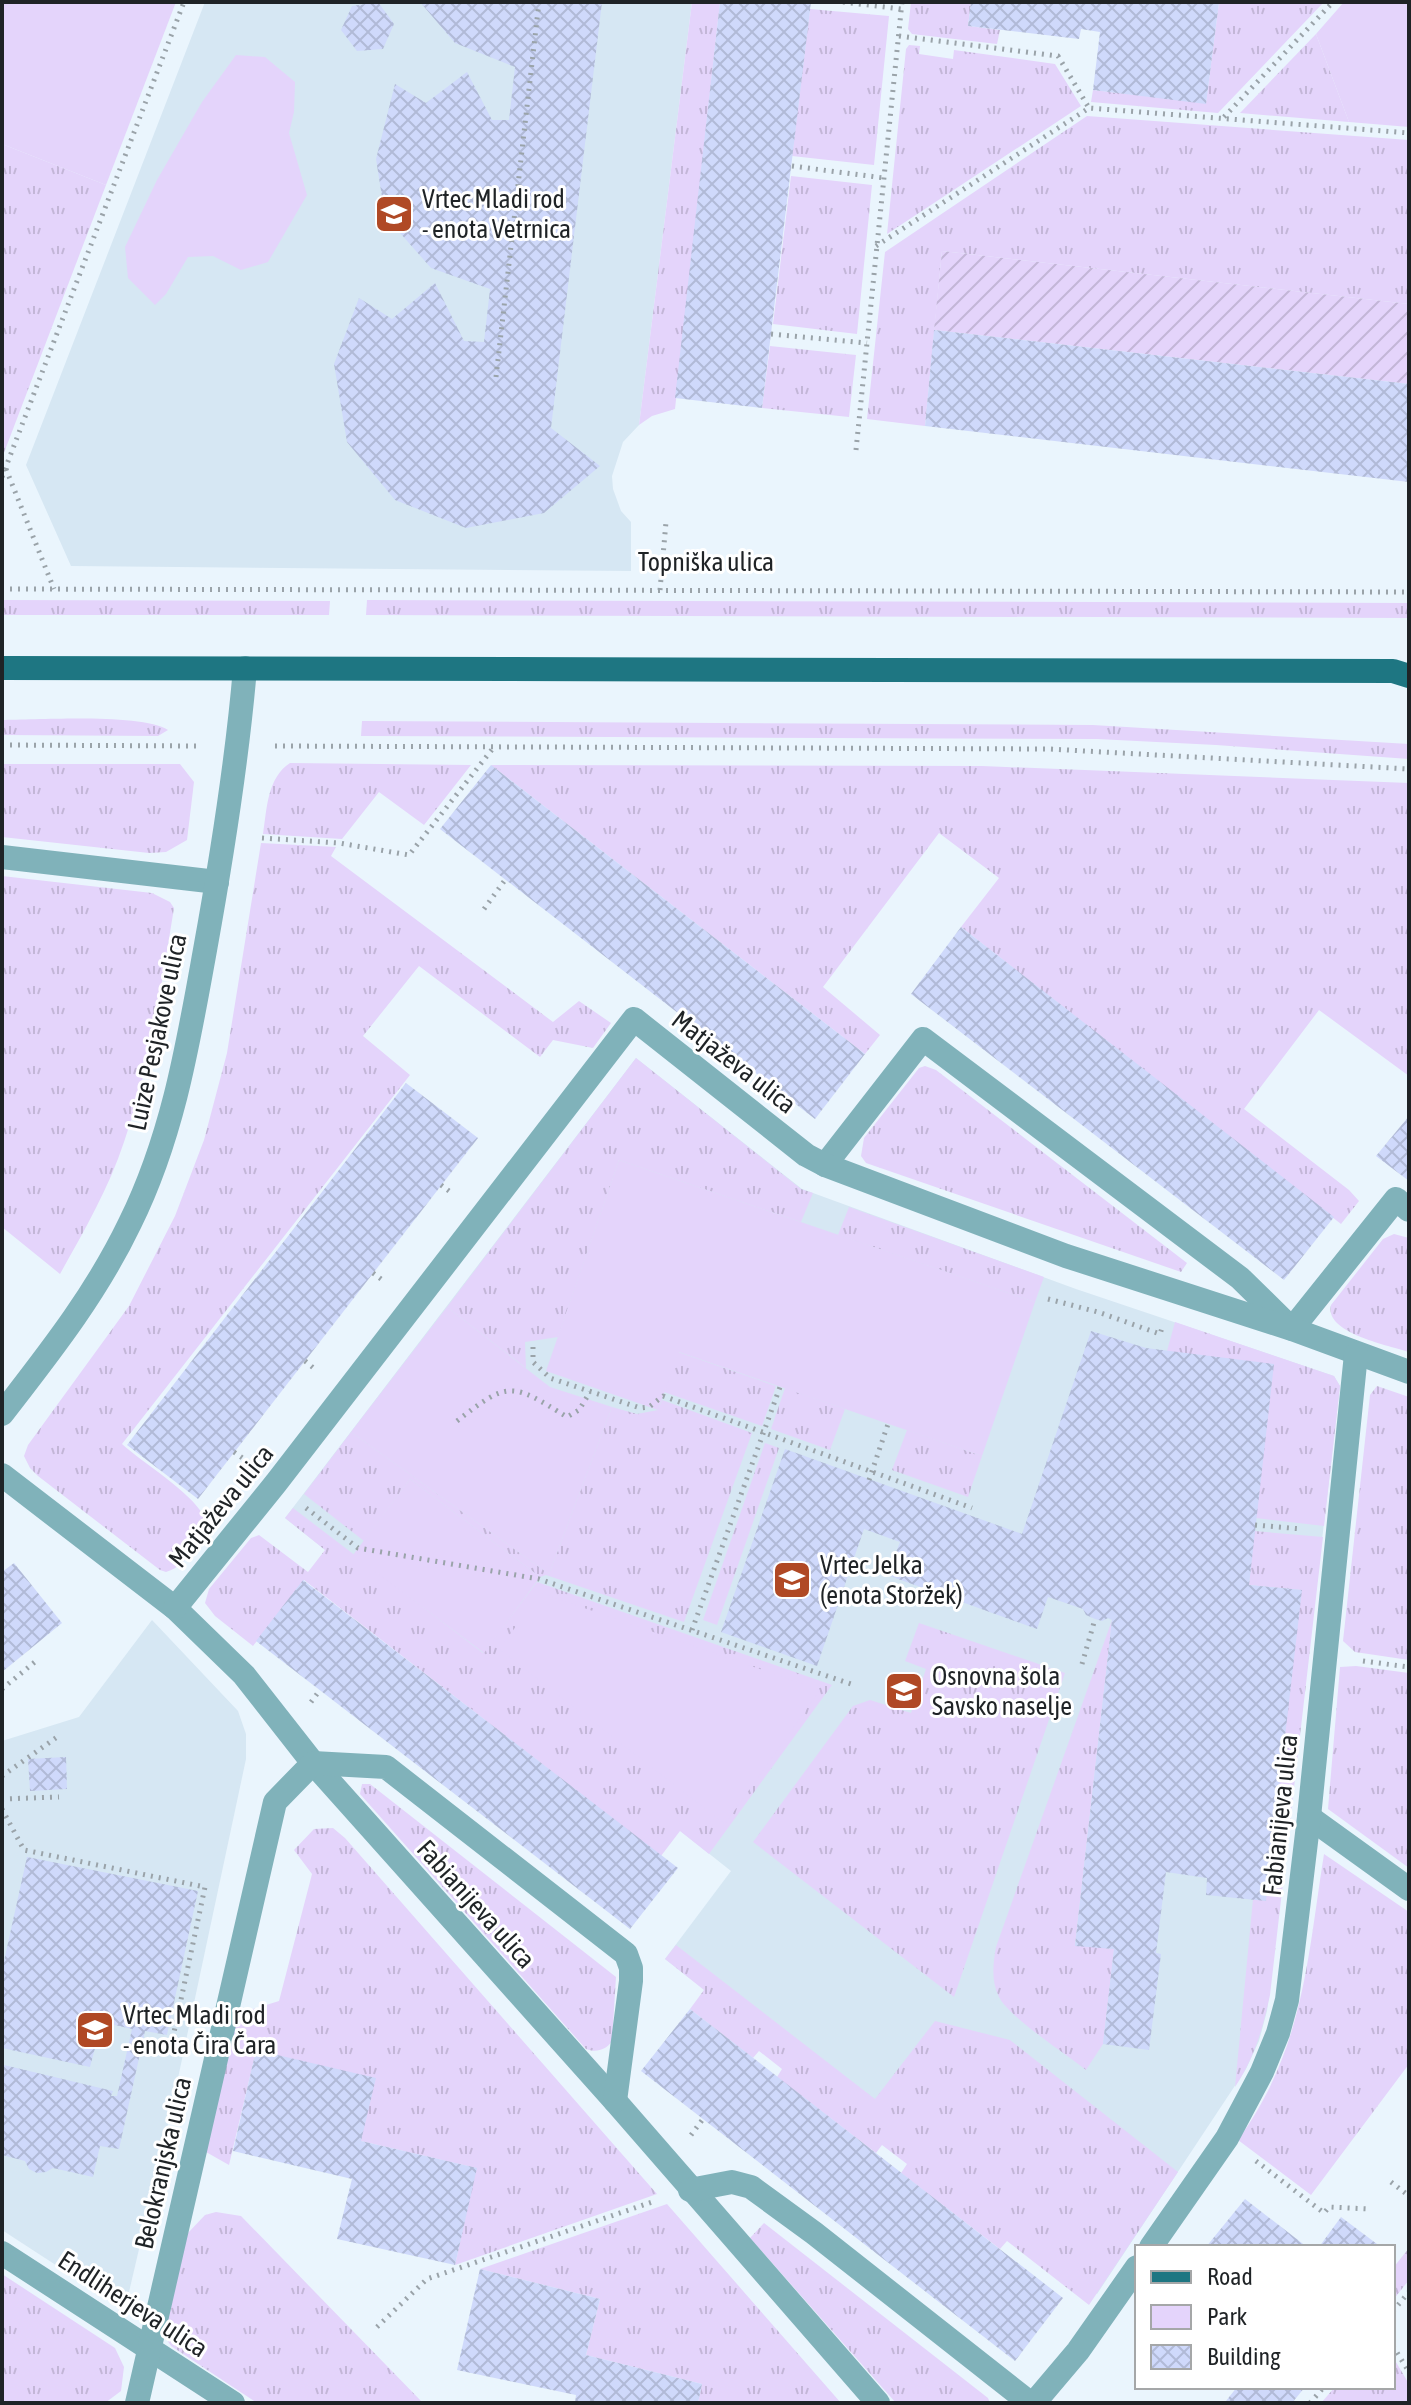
<svg xmlns="http://www.w3.org/2000/svg" width="1411" height="2405" font-family="'Asap Condensed',sans-serif">
  <style>
    .built { fill: #d6e7f3 }
    .grass { fill: url(#grass-tufts) }
    .park { fill: #e4d4fb }
    .garden { fill: url(#garden-furrows) }
    .building { fill: url(#building-cross-hatch) }
    .lines { fill: none; stroke-linecap: round; stroke-linejoin: round }
    .path { stroke: #9aa3a9; stroke-width: 5; stroke-dasharray: 2 6; stroke-linecap: butt }
    .minor { stroke: #80b2ba; stroke-width: 24 }
    .major { stroke: #1e7682; stroke-width: 24 }
    .labels { text-anchor: middle; dominant-baseline: central; stroke-width: 6; stroke-linejoin: round; paint-order: stroke }
    .poi-label { font-size: 26px; fill: #1f2326; stroke: #fff; text-anchor: start }
    .street-label { font-size: 26px; fill: #1f2326; stroke: #fff }
  </style>
  <defs>
    <pattern id="grass-tufts" width="24" height="20" patternUnits="userSpaceOnUse" patternTransform="scale(2)"><rect width="24" height="20" fill="#e4d4fb"/><path d="M3 7l-1-3M5 7V3M7 7l1-3M15 17l-1-3M17 17v-4M19 17l1-3" fill="none" stroke="#c3b6d7"/></pattern>
    <pattern id="garden-furrows" width="10" height="10" patternUnits="userSpaceOnUse" patternTransform="scale(2)"><rect width="10" height="10" fill="#e4d4fb"/><path d="M-1 1l2-2M0 10L10 0M9 11l2-2" fill="none" stroke="#c3b6d7"/></pattern>
    <pattern id="building-cross-hatch" width="8" height="8" patternUnits="userSpaceOnUse" patternTransform="scale(2)"><rect width="8" height="8" fill="#cfd9fb"/><path d="M0 0l8 8M0 8l8-8" fill="none" stroke="#b1bad7"/></pattern>
  </defs>
  <rect width="100%" height="100%" fill="#eaf5fd"/>
  <!-- built -->
  <g class="built">
    <path d="M205,2H692L639,425L623,442L612,476L613,489L621,511L631,522V571L71,566L26,465Z"/>
    <path d="M636,1058L802,1189L1076,1289L1334,1376L1340,1386L1267,2011L1259,2041L1246,2069L1097,2294L665,1959L731,1871L285,1518Z"/>
    <path d="M152,1620L238,1711L246,1734V1759L168,2125L129,2292L111,2301L2,2230V1741L79,1717Z"/>
  </g>
  <!-- grass -->
  <g class="grass">
    <path d="M692,2H720L675,409L652,416L639,425Z"/>
    <path d="M911,2H971L968,26L1000,30L997,44L912,34L908,29Z"/>
    <path d="M1219,2H1324L1218,113L1091,102L1093,90L1206,103Z"/>
    <path d="M810,9L889,16L874,165L792,156Z"/>
    <path d="M1316,34L1349,122L1240,113Z"/>
    <path d="M909,45L920,46L919,54L953,59L954,50L1055,64L1081,106L887,234L906,49Z"/>
    <path d="M1087,116L1409,140V304L942,251L925,426L867,419L885,252Z"/>
    <path d="M2,144L106,185L2,458Z"/>
    <path d="M791,176L872,185L857,334L773,324Z"/>
    <path d="M770,346L856,355L849,417L762,408Z"/>
    <path d="M2,600L330,601L329,615H2Z"/>
    <path d="M367,600L1409,603V618L366,615Z"/>
    <path d="M2,720C37,720 142,713 168,730L158,736L2,735Z"/>
    <path d="M362,721L1093,725L1409,744V759L1216,745L1097,739L361,736Z"/>
    <path d="M290,763L471,765L424,825L379,792L342,839L263,834C267,809 267,778 290,763Z"/>
    <path d="M2,764H180L194,782L187,840L166,852L149,853L2,837Z"/>
    <path d="M491,765L982,766L1409,783V1076L1319,1010L1244,1109L1349,1190L1359,1201L1341,1224L961,927L999,878L939,833L823,987L880,1035L865,1054Z"/>
    <path d="M261,843L336,847L331,856L553,1022L579,1001L611,1023L593,1048L553,1040L540,1057L419,966L363,1036L410,1075L122,1444C143,1463 191,1492 203,1515C210,1527 204,1540 195,1549C186,1559 179,1568 166,1572L160,1570L38,1476L30,1468L24,1456L28,1445L129,1306L175,1216L204,1140L227,1053Z"/>
    <path d="M2,876L152,893L170,902L174,908C161,987 150,1066 124,1142C109,1188 84,1231 60,1274L2,1227Z"/>
    <path d="M636,1058L801,1189L813,1193L801,1222L619,1160L558,1337L525,1342L526,1368L447,1307Z"/>
    <path d="M925,1066L936,1070L1187,1263L1181,1272L866,1163L861,1156L864,1138L919,1068Z"/>
    <path d="M849,1207L1044,1277L1035,1302L838,1235Z"/>
    <path d="M1394,1234L1409,1238V1352C1388,1345 1324,1333 1331,1305L1383,1239Z"/>
    <path d="M1175,1322L1334,1376L1340,1386L1324,1526L1256,1518L1167,1351Z"/>
    <path d="M678,1352L776,1386L762,1426L664,1392Z"/>
    <path d="M1377,1386L1409,1397V1660L1355,1652L1343,1641L1370,1395Z"/>
    <path d="M785,1388L845,1409L830,1450L771,1429Z"/>
    <path d="M662,1400L752,1433L684,1622L546,1575L540,1577L410,1479L364,1541L304,1494L351,1432L549,1574L612,1407L637,1414L658,1410Z"/>
    <path d="M907,1430L982,1456L968,1497L892,1470Z"/>
    <path d="M765,1443L779,1448L717,1625L703,1620Z"/>
    <path d="M293,1508L483,1653L537,1582L832,1685L709,1854L680,1831L661,1856L304,1580L253,1646L215,1616L205,1603L209,1589L251,1538L259,1535L308,1572L325,1550L285,1518Z"/>
    <path d="M1254,1531L1323,1537L1270,1995C1263,2028 1254,2059 1235,2087L1253,1899L1301,1590L1249,1585Z"/>
    <path d="M1112,1620L1075,1945L1114,1949L1103,2044L1086,2070C1066,2054 1009,2017 999,1997C991,1981 993,1964 996,1947Z"/>
    <path d="M919,1623L1065,1673L954,1997L753,1842L853,1706L870,1700L911,1713L926,1669L905,1661Z"/>
    <path d="M1356,1666L1409,1673V1868L1328,1809L1340,1667Z"/>
    <path d="M362,1784H370L616,1977L612,2041C606,2050 596,2053 586,2049L360,1794Z"/>
    <path d="M333,1828L345,1838L657,2194L455,2265L476,2168L361,2141L256,2051L229,2165L206,2152L237,2014L279,2001L312,1874L294,1850L314,1829Z"/>
    <path d="M1324,1854L1409,1912V2064L1311,2195L1238,2140C1304,2048 1307,1961 1324,1854Z"/>
    <path d="M676,1945L875,2099L935,2021L1010,2040L1178,2172L1089,2305L1007,2241L1000,2249L901,2173L907,2164L882,2145L876,2153L777,2077L782,2069L759,2051L753,2058L690,2009L704,1990L665,1959Z"/>
    <path d="M667,2204L841,2403H698L702,2384L586,2355L600,2299L480,2269Z"/>
    <path d="M216,2212L241,2216L423,2403H257L171,2346L167,2340L166,2329L187,2234L205,2215Z"/>
    <path d="M764,2223L988,2398L990,2403H896L750,2238Z"/>
    <path d="M1409,2248V2280L1393,2300V2268Z"/>
    <path d="M2,2274L115,2348L124,2367L121,2391L105,2403H2Z"/>
    <path d="M1393,2357L1409,2384V2403H1321L1335,2387H1393Z"/>
  </g>
  <!-- park -->
  <g class="park">
    <path d="M2,2H176L106,185L2,144Z"/>
    <path d="M1344,2H1409V127L1349,122L1316,34Z"/>
    <path d="M236,55L265,57L295,82L294,112L289,133L307,195L268,262L241,270L213,256L188,257L166,294L155,305L128,278L125,247L157,180L202,102Z"/>
    <path d="M619,1160L1035,1302L982,1456L679,1352L658,1410L546,1371Z"/>
    <path d="M447,1307L550,1387L612,1407L549,1574L351,1432Z"/>
    <path d="M410,1479L540,1577L484,1653L353,1555Z"/>
    <path d="M541,1593L820,1690L725,1824L499,1649Z"/>
  </g>
  <!-- garden -->
  <path class="garden" d="M942,251L1409,304V384L934,330Z"/>
  <!-- building -->
  <g class="building">
    <path d="M378,2L394,24L383,49L357,51L341,30L352,6Z"/>
    <path d="M420,2H602L551,428L600,466L544,513L466,528L395,500L347,442L334,364L359,298L392,319L435,283L464,341L484,342L490,289L431,268L385,216L376,159L395,84L426,103L467,72L492,120H509L515,67L455,43Z"/>
    <path d="M720,2H811L762,408L675,398Z"/>
    <path d="M971,2H1219L1206,104L1093,90L1100,32L1081,29L1079,39L968,26Z"/>
    <path d="M934,330L1409,384V482L925,426Z"/>
    <path d="M491,765L865,1054L815,1119L440,829Z"/>
    <path d="M961,927L1334,1217L1284,1280L911,994Z"/>
    <path d="M406,1083L478,1138L198,1499L127,1445Z"/>
    <path d="M1409,1116V1181L1376,1156Z"/>
    <path d="M1091,1331L1146,1348L1274,1364L1249,1585L1302,1590L1266,1901L1206,1895L1207,1878L1166,1872L1156,1953L1161,1954L1149,2050L1103,2044L1114,1949L1075,1946L1112,1620L1108,1618L1102,1621L1095,1619L1086,1615L1083,1609L1048,1597L1037,1629L887,1575L900,1542L864,1529L817,1666L721,1632L785,1449L1022,1534Z"/>
    <path d="M14,1563L62,1623L2,1672V1572Z"/>
    <path d="M303,1580L678,1868L630,1929L256,1641Z"/>
    <path d="M66,1757L67,1789L30,1791L28,1759Z"/>
    <path d="M27,1857L198,1891L167,2035L145,2031L119,2149L100,2146L93,2177L53,2168L46,2172L37,2173L29,2169L25,2161L2,2155L4,2065L113,2091L111,2096H117L132,2029L102,2022L90,2067L2,2048V1970Z"/>
    <path d="M690,2009L1063,2298L1015,2361L641,2071Z"/>
    <path d="M256,2050L376,2078L361,2141L477,2168L455,2265L337,2239L352,2179L233,2151Z"/>
    <path d="M1245,2199L1307,2247H1206Z"/>
    <path d="M1341,2217L1381,2247H1319Z"/>
    <path d="M480,2269L600,2299L586,2355L702,2384L698,2403H575L576,2395L457,2370Z"/>
    <path d="M1237,2387H1305L1292,2403H1228L1226,2401Z"/>
  </g>
  <g class="lines">
    <!-- path -->
    <g class="path">
      <path d="M843,2L901,9"/>
      <path d="M899,36L1058,56L1089,108"/>
      <path d="M1224,117L1333,2"/>
      <path d="M792,166L884,178"/>
      <path d="M876,246L1089,108L1409,133"/>
      <path d="M771,334L867,343"/>
      <path d="M496,377L539,2"/>
      <path d="M856,450L902,2"/>
      <path d="M6,469L54,589"/>
      <path d="M2,477L184,2"/>
      <path d="M2,589L1409,592"/>
      <path d="M660,590L666,522"/>
      <path d="M2,745L201,746"/>
      <path d="M275,746L1049,749L1409,769"/>
      <path d="M262,838L339,843L409,855L494,747"/>
      <path d="M484,909L505,880"/>
      <path d="M441,1185L453,1194"/>
      <path d="M373,1273L385,1282"/>
      <path d="M1048,1299L1098,1312L1160,1334L1163,1325"/>
      <path d="M533,1347V1362L550,1378L640,1408L649,1407L663,1396L972,1508"/>
      <path d="M305,1361L316,1370"/>
      <path d="M457,1421C509,1380 512,1383 567,1417L579,1410L590,1392"/>
      <path d="M234,1452L248,1462"/>
      <path d="M869,1480L888,1424"/>
      <path d="M306,1508L358,1548L539,1579L851,1684"/>
      <path d="M1255,1525L1302,1529"/>
      <path d="M692,1630L780,1387"/>
      <path d="M1363,1661L1409,1667"/>
      <path d="M1082,1664L1095,1619"/>
      <path d="M2,1689L36,1661"/>
      <path d="M311,1702L320,1690"/>
      <path d="M2,1776L60,1735"/>
      <path d="M2,1799L59,1797"/>
      <path d="M2,1809L24,1850L205,1887L170,2051"/>
      <path d="M157,2049L171,2051"/>
      <path d="M691,2135L703,2119"/>
      <path d="M1256,2161L1324,2213L1329,2207L1370,2209"/>
      <path d="M1391,2182L1409,2196"/>
      <path d="M1393,2311L1409,2292"/>
      <path d="M377,2327L427,2279L652,2202"/>
      <path d="M1393,2346L1409,2372"/>
      <path d="M1310,2403L1324,2387"/>
    </g>
    <!-- minor -->
    <g class="minor">
      <path d="M2,857L217,882"/>
      <path d="M825,1165L923,1039L1240,1278L1292,1329L1396,1199L1409,1210"/>
      <path d="M2,1414C50,1352 96,1294 130,1223C173,1136 188,1044 205,950C222,856 237,763 245,668"/>
      <path d="M2,1475L175,1608L244,1675L313,1763L615,2101L878,2403"/>
      <path d="M175,1608L276,1483L634,1019L806,1155L825,1165L1066,1256L1292,1329L1409,1372"/>
      <path d="M1309,1817L1409,1889"/>
      <path d="M690,2190L732,2182L751,2187L814,2233L1030,2403"/>
      <path d="M1151,2247L1227,2138L1262,2072L1278,2033L1287,2000L1309,1817L1356,1354"/>
      <path d="M2,2253L233,2403"/>
      <path d="M137,2403L275,1802L313,1763L386,1767L626,1954L631,1968V1981L615,2101"/>
      <path d="M1034,2403L1078,2351L1137,2267"/>
    </g>
    <!-- major -->
    <path class="major" d="M2,668L1393,671L1409,676"/>
  </g>
  <!-- icons -->
  <defs>
    <g id="school-square" transform="scale(2)"><rect x="-9" y="-9" width="18" height="18" rx="4" fill="#b04925" stroke="#fff"/><path d="M0-5L7-2L0 1L-7-2ZM-4 1L0 2.5L4 1V4Q0 6-4 4Z" fill="#fff"/></g>
  </defs>
  <g fill-rule="evenodd">
    <use href="#school-square" x="394" y="214"/>
    <use href="#school-square" x="792" y="1580"/>
    <use href="#school-square" x="904" y="1691"/>
    <use href="#school-square" x="95" y="2030"/>
  </g>
  <g class="labels">
    <!-- poi labels -->
    <g class="poi-label">
      <text x="422" y="199">Vrtec Mladi rod<tspan x="422" dy="30">- enota Vetrnica</tspan></text>
      <text x="820" y="1565">Vrtec Jelka<tspan x="820" dy="30">(enota Storžek)</tspan></text>
      <text x="932" y="1676">Osnovna šola<tspan x="932" dy="30">Savsko naselje</tspan></text>
      <text x="123" y="2015">Vrtec Mladi rod<tspan x="123" dy="30">- enota Čira Čara</tspan></text>
    </g>
    <!-- street labels -->
    <g class="street-label">
      <text x="706" y="562">Topniška ulica</text>
      <text transform="translate(157 1032) rotate(-78)">Luize Pesjakove ulica</text>
      <text transform="translate(734 1062) rotate(38)">Matjaževa ulica</text>
      <text transform="translate(221 1506) rotate(-51)">Matjaževa ulica</text>
      <text transform="translate(1280 1815) rotate(-84)">Fabianijeva ulica</text>
      <text transform="translate(476 1904) rotate(48)">Fabianijeva ulica</text>
      <text transform="translate(163 2163) rotate(-77)">Belokranjska ulica</text>
      <text transform="translate(133 2304) rotate(33)">Endliherjeva ulica</text>
    </g>
  </g>
  <!-- border -->
  <rect width="1411" height="2405" fill="none" stroke="#1f2326" stroke-width="8"/>
  <!-- legend -->
  <rect x="1135" y="2245" width="260" height="144" fill="#ffffff" stroke="#a5a7a8" stroke-width="2"/>
  <rect x="1151" y="2271" width="40" height="12" fill="#1e7682" stroke="#a5a7a8" stroke-width="2"/>
  <text x="1207" y="2285" font-size="24" fill="#1f2326">Road</text>
  <rect x="1151" y="2305" width="40" height="24" fill="#e4d4fb" stroke="#a5a7a8" stroke-width="2"/>
  <text x="1207" y="2325" font-size="24" fill="#1f2326">Park</text>
  <rect x="1151" y="2345" width="40" height="24" fill="url(#building-cross-hatch)" stroke="#a5a7a8" stroke-width="2"/>
  <text x="1207" y="2365" font-size="24" fill="#1f2326">Building</text>
</svg>
